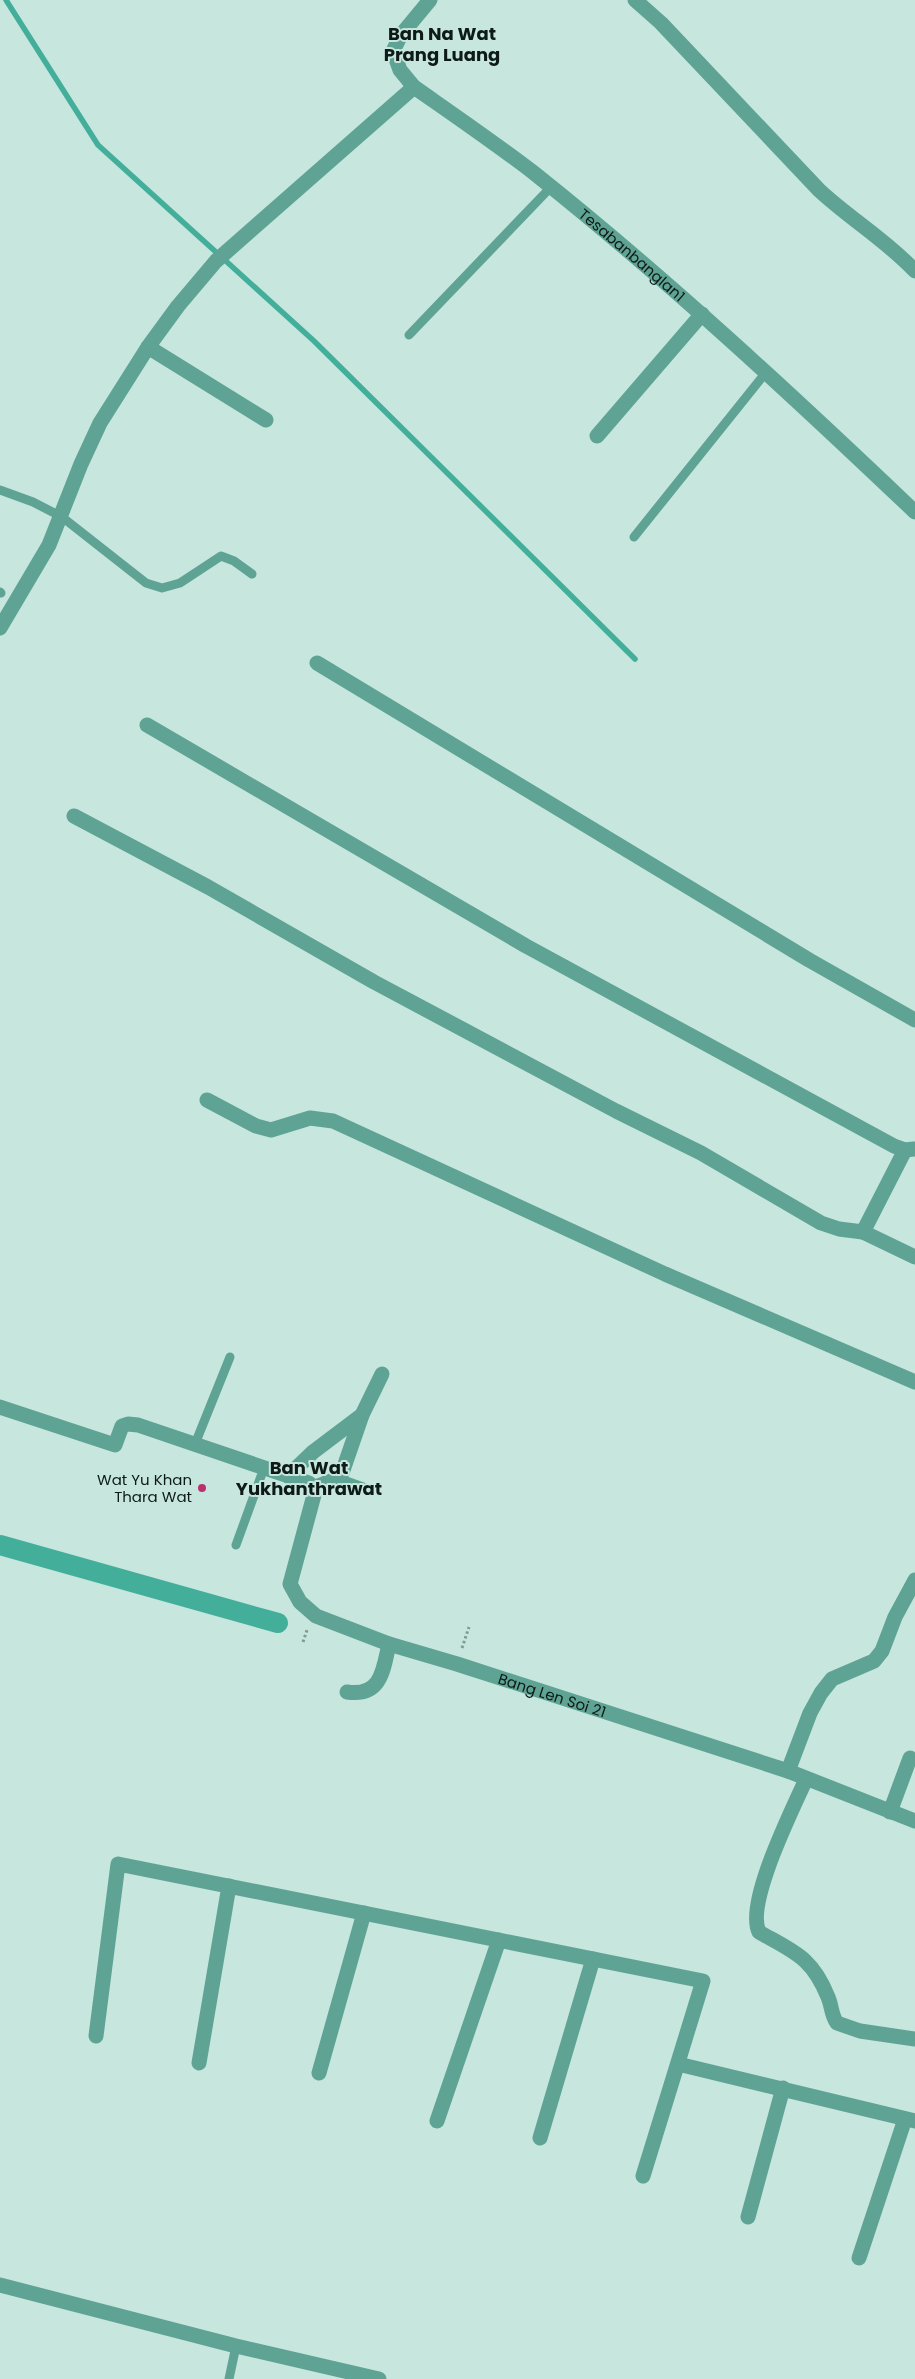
<svg xmlns="http://www.w3.org/2000/svg" width="915" height="2379" font-family="Poppins,sans-serif">
  <style>
    .lines { fill: none; stroke-linecap: round; stroke-linejoin: round }
    .stream { stroke: #43af9b; stroke-width: 5.5 }
    .canal { stroke: #43af9b; stroke-width: 20 }
    .path { stroke: #829a94; stroke-width: 3; stroke-dasharray: 2.5 2.5; stroke-linecap: butt }
    .lane { stroke: #5fa395; stroke-width: 9 }
    .street { stroke: #5fa395; stroke-width: 15 }
    .poi-dot { fill: #bb316d; stroke: #c6e6de; stroke-width: 2 }
    .labels { text-anchor: middle; dominant-baseline: central; stroke-width: 4; stroke-linejoin: round; paint-order: stroke }
    .street-label { font-size: 15px; fill: #0e1a17; stroke: #c6e6de }
    .poi-label { font-size: 15px; fill: #0e1a17; stroke: #c6e6de; text-anchor: end }
    .quarter-label { font-size: 18px; font-weight: bold; fill: #0e1a17; stroke: #c6e6de }
  </style>
  <rect width="100%" height="100%" fill="#c6e6de"/>
  <g class="lines">
    <!-- stream -->
    <path class="stream" d="M6,0L98,145L314,341L635,659"/>
    <!-- canal -->
    <path class="canal" d="M0,1545L278,1623"/>
    <!-- path -->
    <g class="path">
      <path d="M303,1642L307,1630"/>
      <path d="M462,1648L469,1627"/>
    </g>
    <!-- lane -->
    <g class="lane">
      <path d="M409,335L551,187"/>
      <path d="M0,490L33,502L62,517L146,583L162,588L180,583L221,556L234,561L252,574"/>
      <path d="M634,537L767,371"/>
      <path d="M0,592L1,593"/>
      <path d="M195,1444L230,1357"/>
      <path d="M338,1478L366,1488"/>
      <path d="M236,1545L264,1468"/>
      <path d="M229,2379L236,2346"/>
    </g>
    <!-- street -->
    <g class="street">
      <path id="s1" d="M430,0L401,35L393,51L400,70L414,87C454,115 495,143 534,173C667,279 792,395 915,512"/>
      <path d="M635,0L661,23L819,190C850,219 886,240 915,271"/>
      <path d="M148,347L266,420"/>
      <path d="M597,436L702,314"/>
      <path d="M0,628L49,545L81,464L100,423L148,347L178,306L216,261L414,87"/>
      <path d="M317,663L809,960L915,1020"/>
      <path d="M147,725L526,946L894,1146L905,1150L914,1149"/>
      <path d="M74,816L208,887L374,982L616,1111L701,1153L821,1223L839,1229L863,1232L905,1150"/>
      <path d="M207,1100L256,1126L271,1130L310,1118L333,1121L665,1274L915,1382"/>
      <path d="M863,1232L915,1257"/>
      <path id="s2" d="M0,1407L115,1445L122,1426L128,1424L138,1425L309,1483L313,1488L314,1495L290,1584L300,1602L316,1616L389,1644L457,1664L788,1771L915,1821"/>
      <path d="M288,1476L313,1452L362,1415L382,1374"/>
      <path d="M313,1488L331,1481L342,1473L362,1415"/>
      <path d="M347,1692C381,1697 383,1671 389,1644"/>
      <path d="M788,1771L810,1713L821,1693L832,1679L874,1661L882,1651L895,1617L915,1580"/>
      <path d="M806,1779C793,1809 745,1903 759,1932C794,1952 812,1957 828,1997C832,2006 831,2015 837,2023L860,2031L915,2039"/>
      <path d="M890,1812L910,1758"/>
      <path d="M96,2036L118,1864L703,1981L643,2176"/>
      <path d="M199,2063L229,1886"/>
      <path d="M678,2064L915,2121"/>
      <path d="M319,2073L364,1913"/>
      <path d="M437,2121L499,1940"/>
      <path d="M540,2138L593,1959"/>
      <path d="M748,2217L783,2088"/>
      <path d="M859,2258L905,2119"/>
      <path d="M0,2285L236,2346L379,2379"/>
    </g>
  </g>
  <!-- markers -->
  <circle class="poi-dot" cx="202" cy="1488" r="5"/>
  <g class="labels">
    <!-- street labels -->
    <g class="street-label">
      <text stroke="none"><textPath href="#s1" startOffset="381">Tesabanbanglan1</textPath></text>
      <text stroke="none"><textPath href="#s2" startOffset="735">Bang Len Soi 21</textPath></text>
    </g>
    <!-- poi labels -->
    <g class="poi-label">
      <text x="192" y="1479">Wat Yu Khan<tspan x="192" dy="17">Thara Wat</tspan></text>
    </g>
    <!-- quarter labels -->
    <g class="quarter-label">
      <text x="442" y="33">Ban Na Wat<tspan x="442" dy="21">Prang Luang</tspan></text>
      <text x="309" y="1467">Ban Wat<tspan x="309" dy="21">Yukhanthrawat</tspan></text>
    </g>
  </g>
</svg>
